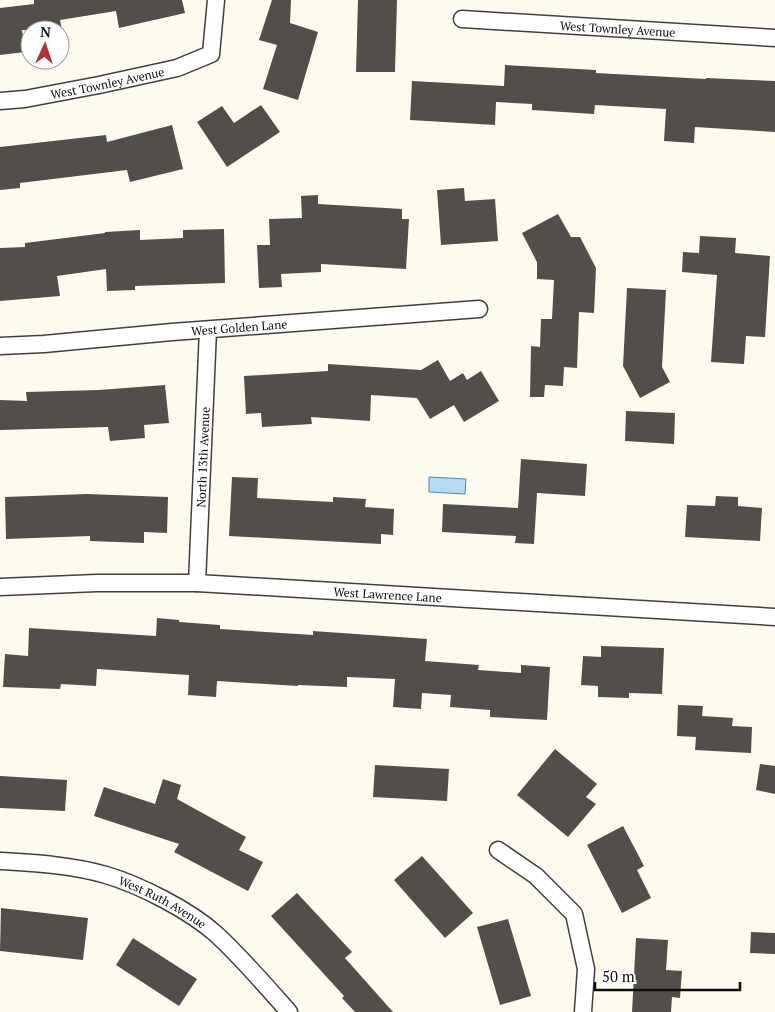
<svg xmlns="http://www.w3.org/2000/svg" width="775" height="1012" font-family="'PT Serif',serif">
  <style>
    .water { fill: #b7daf0; stroke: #458cc0 }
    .building { fill: #544e4a }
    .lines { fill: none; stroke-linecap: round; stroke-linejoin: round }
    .street-casing { stroke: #404040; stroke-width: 19 }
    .street { stroke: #fff; stroke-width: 16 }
    .labels { text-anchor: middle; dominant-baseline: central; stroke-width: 5; stroke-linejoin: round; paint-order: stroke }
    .street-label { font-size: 12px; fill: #0d0d0d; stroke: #fff }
  </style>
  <rect width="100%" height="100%" fill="#fdfbee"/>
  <!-- water -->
  <path class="water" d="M429,477L466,479L465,494L429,492Z"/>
  <!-- building -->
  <g class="building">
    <path d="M34,0H182L185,13L119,28L116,11L60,20L62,30H22L25,52L0,55V8L34,4Z"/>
    <path d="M272,0H291L290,23L318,32L298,100L263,89L277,45L259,40Z"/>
    <path d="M358,0H397L395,72H356Z"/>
    <path d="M505,65L596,70V73L706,79V78L775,81V132L695,127L694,143L664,141L666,109L595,105L594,114L532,110V104L496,102L495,125L410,120L412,81L504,86Z"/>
    <path d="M261,105L280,132L227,167L197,122L222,106L234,123Z"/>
    <path d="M172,125L183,169L130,182L127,170L20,183V188L0,190V147L106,135L107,142Z"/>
    <path d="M464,188L465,201L495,199L498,241L441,245L437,190Z"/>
    <path d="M318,195V204L402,209V219H409L406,269L321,264V272L281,274L282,287L259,288L257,245H270L269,219L302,218L301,196Z"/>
    <path d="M558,214L571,237H580L596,268L594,313L579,312L577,368L564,367L563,386L545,385L544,397H530L531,346L540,347L541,319H552L554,280L537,279V262L522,233Z"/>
    <path d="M224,229L225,283L135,286V290L107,291L106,269L57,276L60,296L0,301V248L25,247V243L105,233V232L140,230V240L183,238V230Z"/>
    <path d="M700,236L736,238L735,253L770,256L765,337L746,336L744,364L711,362L717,275L682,272L683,252L699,253Z"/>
    <path d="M627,288L666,290L662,367L670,382L640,398L623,366Z"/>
    <path d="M438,360L450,381L463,373L467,380L481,371L499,401L464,422L454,405L430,419L417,398L371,395L370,421L311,417L312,424L262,427L261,413L246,414L244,376L328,371V364L421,370Z"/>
    <path d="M165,385L169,423L144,425L145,438L110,441L108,427L0,430V400L27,401L26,392L99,390Z"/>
    <path d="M626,411L675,413L674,444L625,441Z"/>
    <path d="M521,459L587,464L585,496L537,493L534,544L515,543L516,536L442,532L443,504L518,508Z"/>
    <path d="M232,477L258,478L257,498L333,502V497L366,499L365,507L394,509L393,535L381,534V544L229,536Z"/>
    <path d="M87,494L168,497L167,533L144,532V543L90,541V536L6,539L5,497Z"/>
    <path d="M716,496L738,497V506L762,508L760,541L685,537L687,505L715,506Z"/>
    <path d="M157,618L179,620V622L220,625V629L313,635V631L427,639L425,661L479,665L478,670L521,673V665L550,667L547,720L490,717V710L450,707L451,695L422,693L421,709L393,707L395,679L347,677V687L298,685V686L217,681L216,697L188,695L189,675L97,669L96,686L61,684L60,689L3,687L5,654L28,656L29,628L156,636Z"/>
    <path d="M601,646L664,648L662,694L629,693V698L598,697V686L581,685L583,656L601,657Z"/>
    <path d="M678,705L703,706L702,716L733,718L732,726L752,727L751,753L695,750L696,737L677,736Z"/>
    <path d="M555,749L597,784L586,797L596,804L568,837L517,795Z"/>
    <path d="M760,764L775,766V794L756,790Z"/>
    <path d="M375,765L449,769L447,801L373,797Z"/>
    <path d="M0,776L67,780L65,811L0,808Z"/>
    <path d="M163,779L181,785L177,799L246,837L239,850L263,862L248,891L174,852L179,844L94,816L104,787L155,804Z"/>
    <path d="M623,826L644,866L637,870L651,898L622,913L587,845Z"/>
    <path d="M422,856L473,913L445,938L394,880Z"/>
    <path d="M297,893L352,952L345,958L393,1012H355L342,998L344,996L271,916Z"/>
    <path d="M1,908L88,918L83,960L0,951Z"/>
    <path d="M508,919L531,996L500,1005L477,927Z"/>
    <path d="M751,932L775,933V954L750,953Z"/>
    <path d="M133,938L197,979L179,1006L116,965Z"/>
    <path d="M636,938L668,940L666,970L682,971L680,998L672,997L671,1012H632Z"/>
  </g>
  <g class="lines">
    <!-- street casing -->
    <g class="street-casing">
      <g id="street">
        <path id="s1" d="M462,19L775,38"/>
        <path id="s2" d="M0,101L25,99L99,85L177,68L211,54L216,0"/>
        <path id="s3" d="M0,346L44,344L172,332L479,309"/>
        <path id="s4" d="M197,583L208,330"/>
        <path id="s5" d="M0,587L97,583H197L775,617"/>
        <path d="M498,850L536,876L574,914L586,969L583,1012"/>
        <path id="s6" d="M0,861C35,863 72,865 106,875C140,885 189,910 216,934C242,958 266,986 289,1012"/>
      </g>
    </g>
    <!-- street -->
    <use href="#street" class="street"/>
  </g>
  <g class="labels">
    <!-- street labels -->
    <g class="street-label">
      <text stroke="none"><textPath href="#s1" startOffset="156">West Townley Avenue</textPath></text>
      <text stroke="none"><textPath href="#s2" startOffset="109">West Townley Avenue</textPath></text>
      <text stroke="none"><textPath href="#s3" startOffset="240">West Golden Lane</textPath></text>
      <text stroke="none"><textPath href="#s4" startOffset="126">North 13th Avenue</textPath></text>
      <text stroke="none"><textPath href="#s5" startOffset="388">West Lawrence Lane</textPath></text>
      <text stroke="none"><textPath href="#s6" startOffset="170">West Ruth Avenue</textPath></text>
    </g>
  </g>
  <!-- north arrow -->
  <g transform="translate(45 45) rotate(3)"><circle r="24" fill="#ffffff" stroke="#9e9e9e"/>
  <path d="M0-4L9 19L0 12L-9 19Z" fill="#b03235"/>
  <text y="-8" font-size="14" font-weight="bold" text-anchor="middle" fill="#0d0d0d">N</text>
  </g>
  <!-- scale -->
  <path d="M595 982v8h145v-8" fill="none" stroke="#0d0d0d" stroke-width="2.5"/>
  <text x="602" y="982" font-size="15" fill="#0d0d0d" stroke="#ffffff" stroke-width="4" paint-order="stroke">50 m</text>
</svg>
